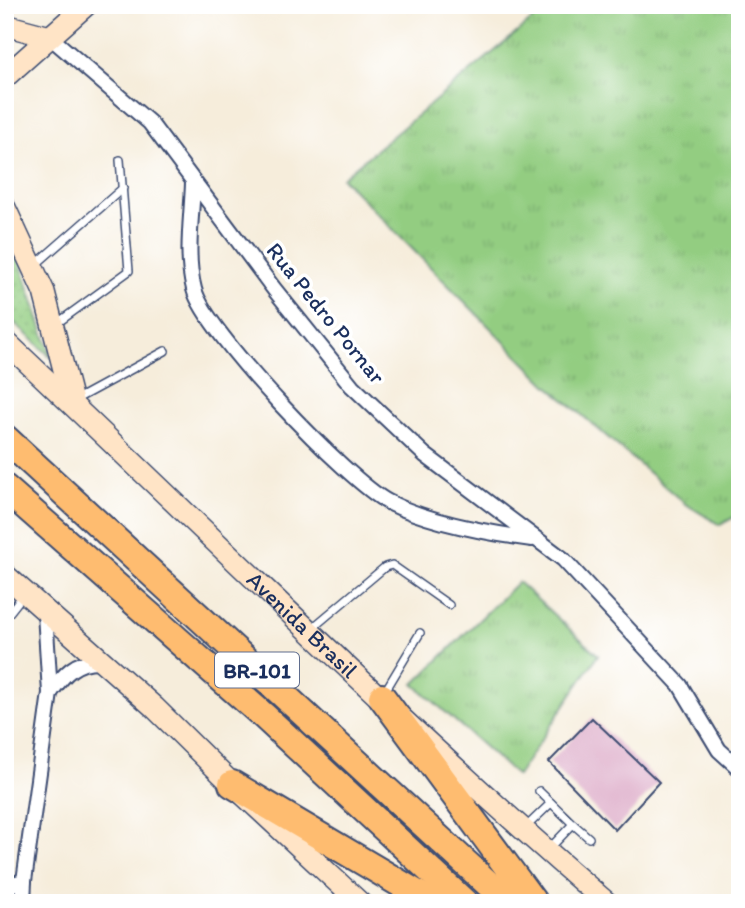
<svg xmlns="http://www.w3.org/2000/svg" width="745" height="908" font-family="Itim,sans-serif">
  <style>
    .grass { fill: url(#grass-tufts); stroke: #577e70; stroke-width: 2 }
    .park { fill: url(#park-dots); stroke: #577e70; stroke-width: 2 }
    .building { fill: #deaeca }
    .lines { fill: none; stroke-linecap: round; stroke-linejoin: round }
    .lane-casing { stroke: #3c4c71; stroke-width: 10 }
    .street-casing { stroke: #3c4c71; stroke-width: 18 }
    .secondary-casing { stroke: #3c4c71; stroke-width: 24 }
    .highway-casing { stroke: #3c4c71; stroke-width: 30 }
    .lane { stroke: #fff; stroke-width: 7 }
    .street { stroke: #fff; stroke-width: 14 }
    .secondary { stroke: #ffe4c6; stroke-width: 21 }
    .highway { stroke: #febc70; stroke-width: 26 }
    .labels { text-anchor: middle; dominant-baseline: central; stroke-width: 7; stroke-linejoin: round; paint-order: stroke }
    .shield { fill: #fff; stroke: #5f6d8e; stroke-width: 2 }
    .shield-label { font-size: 21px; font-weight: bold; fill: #1b2f5e }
    .street-label { font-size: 23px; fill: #1b2f5e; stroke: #fff }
  </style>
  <defs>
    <pattern id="grass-tufts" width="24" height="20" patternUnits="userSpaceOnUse" patternTransform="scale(1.75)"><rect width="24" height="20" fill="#93cd81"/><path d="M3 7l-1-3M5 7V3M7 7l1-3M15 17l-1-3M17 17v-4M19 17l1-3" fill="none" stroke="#7eb072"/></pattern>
    <pattern id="park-dots" width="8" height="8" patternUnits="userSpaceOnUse" patternTransform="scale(1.75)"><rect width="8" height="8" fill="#93cd81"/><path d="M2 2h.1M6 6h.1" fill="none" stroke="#7eb072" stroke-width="1.8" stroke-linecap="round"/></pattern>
  </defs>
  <rect width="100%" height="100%" fill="#fff"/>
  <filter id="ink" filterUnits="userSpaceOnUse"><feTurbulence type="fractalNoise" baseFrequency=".0143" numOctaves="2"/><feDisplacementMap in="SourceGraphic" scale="14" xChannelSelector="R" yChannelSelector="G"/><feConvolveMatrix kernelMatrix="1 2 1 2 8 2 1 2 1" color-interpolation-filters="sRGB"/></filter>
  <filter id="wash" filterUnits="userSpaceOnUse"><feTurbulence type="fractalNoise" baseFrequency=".00686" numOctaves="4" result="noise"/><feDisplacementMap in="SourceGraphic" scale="28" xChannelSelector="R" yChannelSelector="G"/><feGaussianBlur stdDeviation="1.57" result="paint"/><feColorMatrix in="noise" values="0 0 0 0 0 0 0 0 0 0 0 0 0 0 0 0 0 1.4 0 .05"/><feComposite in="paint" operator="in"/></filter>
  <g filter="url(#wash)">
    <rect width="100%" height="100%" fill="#f6eddb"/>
    <!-- grass -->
    <g class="grass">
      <path d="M550,5H740V514L720,525L684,503L546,384L342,178Z"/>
      <path d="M518,582L598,655L517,776L414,684Z"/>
    </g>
    <!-- park -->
    <path class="park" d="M5,236L14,244L52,358L5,314Z"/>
    <g id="blocks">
      <!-- building -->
      <path class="building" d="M592,718L659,782L615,830L549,762Z"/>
    </g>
  </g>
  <g filter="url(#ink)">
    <use href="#blocks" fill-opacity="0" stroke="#3c4c71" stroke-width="2"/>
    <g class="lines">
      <!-- lane casing -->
      <g class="lane-casing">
        <g id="lane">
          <path d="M34,266L123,188"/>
          <path d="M56,324L129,271L120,160"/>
          <path d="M73,401L165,351"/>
          <path d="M5,618L24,594"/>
          <path d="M310,630L385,567L392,565L449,605"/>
          <path d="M384,693L420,633"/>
          <path d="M539,791L573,824"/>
          <path d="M526,827L551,803"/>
          <path d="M550,848L573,824L589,838"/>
        </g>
      </g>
      <!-- street casing -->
      <g class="street-casing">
        <g id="street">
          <path d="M50,37L150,123L274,289L352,386L425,455L563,559L680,685L719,750L740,769"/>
          <path d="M193,183C192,217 185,256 194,289C205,332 348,481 388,502C428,522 488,533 532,539"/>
          <path d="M50,693C64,674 76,660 100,661"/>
          <path d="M5,886L24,881"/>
          <path d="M23,903L24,881L50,693L45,613"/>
        </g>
      </g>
      <!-- secondary casing -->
      <g class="secondary-casing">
        <g id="secondary">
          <path d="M5,25L50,37"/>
          <path d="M5,77L86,5"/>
          <path d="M5,208L44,292L72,401"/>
          <path id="s1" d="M5,341C205,529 399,724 607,903"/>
          <path d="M5,575L154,707L232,784L360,903"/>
        </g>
      </g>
      <!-- highway casing -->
      <g class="highway-casing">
        <g id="highway">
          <path d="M5,438L509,903"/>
          <path d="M5,488L265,717L465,903"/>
          <path d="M382,697L534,903"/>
          <path d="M232,784L433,903"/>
        </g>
      </g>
      <!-- lane -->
      <use href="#lane" class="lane"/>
      <!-- street -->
      <use href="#street" class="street"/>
      <!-- secondary -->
      <use href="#secondary" class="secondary"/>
      <!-- highway -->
      <use href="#highway" class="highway"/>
    </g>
  </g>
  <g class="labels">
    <!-- shield labels -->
    <rect class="shield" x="215" y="652.5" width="84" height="35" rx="5"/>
    <g class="shield-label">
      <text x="257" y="670">BR-101</text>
    </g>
    <!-- street labels -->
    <g class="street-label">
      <text transform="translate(326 313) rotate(51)">Rua Pedro Pornar</text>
      <text stroke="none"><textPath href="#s1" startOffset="411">Avenida Brasil</textPath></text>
    </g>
  </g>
  <!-- margin -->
  <rect width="745" height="908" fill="none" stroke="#fff" stroke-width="28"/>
</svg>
